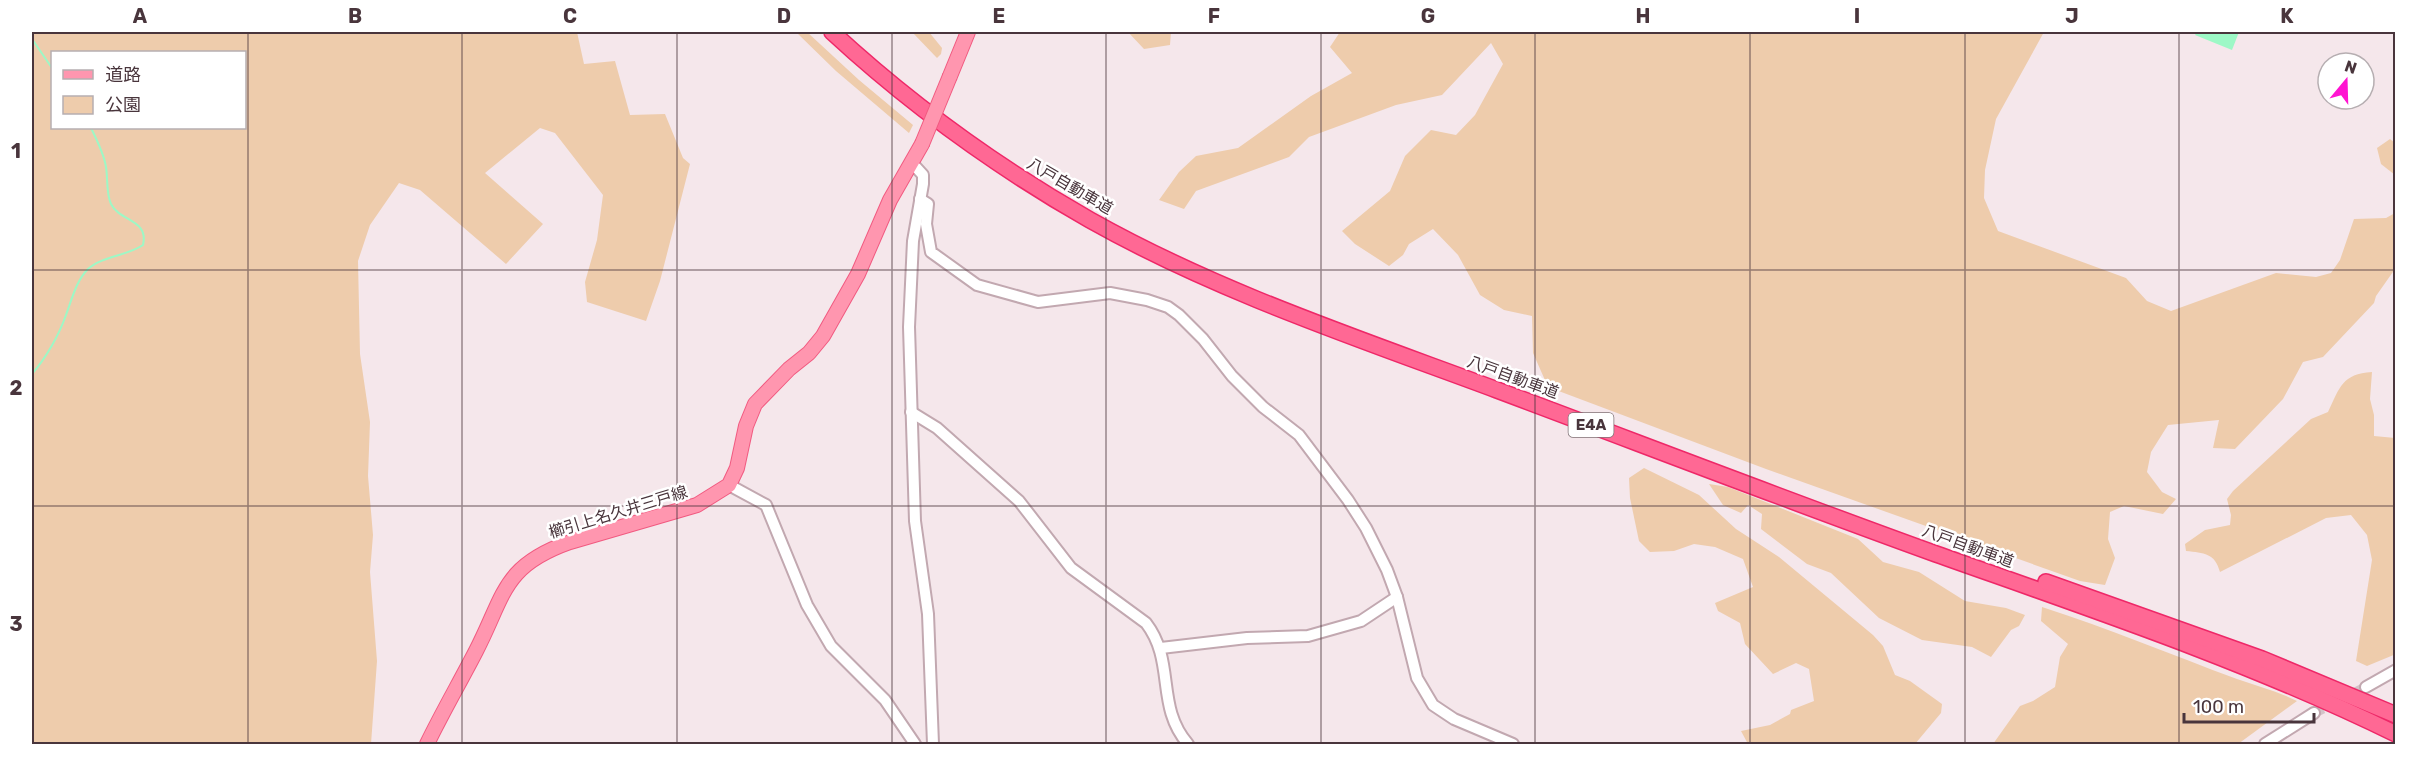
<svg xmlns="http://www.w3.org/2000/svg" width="2427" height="776" font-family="Rubik,'Noto Sans JP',sans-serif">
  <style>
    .green { fill: #eeccac; fill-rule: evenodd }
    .water { fill: #9df8c6 }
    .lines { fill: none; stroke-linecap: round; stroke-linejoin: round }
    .stream { stroke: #9df8c6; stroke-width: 2 }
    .minor-tunnel { stroke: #d3c3c8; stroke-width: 10; stroke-dasharray: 10 5; stroke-linecap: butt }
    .minor-casing { stroke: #c2a8b0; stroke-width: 14 }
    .major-casing { stroke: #f15a80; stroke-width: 16 }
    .highway-casing { stroke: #ee2868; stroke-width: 18 }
    .minor { stroke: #fff; stroke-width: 10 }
    .major { stroke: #ff96af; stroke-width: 14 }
    .highway { stroke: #ff6894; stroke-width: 15 }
    .major-bridge-casing { stroke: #f15a80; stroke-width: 16; stroke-linecap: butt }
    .major-bridge { stroke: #ff96af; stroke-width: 14 }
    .grid { fill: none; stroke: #49353c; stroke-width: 1.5; stroke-opacity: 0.55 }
    .labels { text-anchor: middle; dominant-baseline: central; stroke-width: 5; stroke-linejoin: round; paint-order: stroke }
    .shield { fill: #fff; stroke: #807276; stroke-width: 1.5 }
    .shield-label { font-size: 15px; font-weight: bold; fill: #49353c }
    .street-label { font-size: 16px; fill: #49353c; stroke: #fff }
    .neatline { fill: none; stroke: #49353c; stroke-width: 2 }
    .grid-label { font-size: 20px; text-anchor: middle; font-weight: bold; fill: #49353c }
  </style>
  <rect width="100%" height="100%" fill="#f5e7eb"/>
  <!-- green -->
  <g class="green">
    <path d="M32,32H577L584,64L615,61L630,115L665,114L683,158L690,164L660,281L646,321L587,302L585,282L597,240L603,195L555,133L540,128L485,173L543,224L506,264L420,190L399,183L370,225L358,261L360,354L370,422L368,476L373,535L370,572L377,661L371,744H32ZM52,52H244V128H52Z"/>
    <path d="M796,32H807L859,80L913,125L909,133L836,71Z"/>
    <path d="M912,32H929L942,48L941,54L937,58Z"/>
    <path d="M1128,32H1171L1170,45L1144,49Z"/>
    <path d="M1340,32H2044L1996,119L1985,170L1984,198L1998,231L2126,278L2147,301L2171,311L2276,273L2316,277L2331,273L2340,260L2354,219L2386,218L2395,213V269L2376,296L2374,303L2323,357L2303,362L2283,399L2235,449L2213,448L2219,420L2168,425L2151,452L2147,472L2162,492L2176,499L2163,514L2124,506L2110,512L2108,539L2115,558L2105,585L2080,581L1766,469L1548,387L1533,353L1532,316L1504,310L1480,295L1458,255L1433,229L1409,244L1403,255L1389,266L1355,244L1342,231L1390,191L1405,156L1431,130L1456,135L1475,115L1503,64L1491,43L1442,95L1396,105L1309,137L1289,157L1196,191L1184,209L1159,200L1179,172L1196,156L1238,148L1311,96L1352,73L1330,47Z"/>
    <path d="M2390,139L2395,143V175L2381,164L2377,148Z"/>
    <path d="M2372,372L2370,399L2374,415V436L2395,438L2396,654L2367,666L2356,661L2372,560L2367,535L2351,515L2326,518L2220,572C2215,553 2204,553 2186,551L2185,544L2205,530L2230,525L2231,515L2227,499L2233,491L2311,419L2328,412C2340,387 2342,374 2372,372Z"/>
    <path d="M1644,468L1699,495L1736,529L1779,557L1873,635L1883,646L1895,675L1910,681L1942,704L1941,713L1915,744H1748L1741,731L1770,725L1790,714L1791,710L1814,701L1809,669L1796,663L1773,674L1745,644L1740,623L1718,611L1715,603L1753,587L1743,559L1715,547L1694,544L1674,551L1650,552L1639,541L1630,498L1629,478Z"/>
    <path d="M1709,484L1728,487L1858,539L1883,562L1919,572L1965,601L2006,608L2025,615L2019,626L2011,630L1991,657L1972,647L1922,640L1879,618L1831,573L1807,564L1761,529L1762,514L1748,505L1741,513L1723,505Z"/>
    <path d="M2042,607C2108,628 2172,655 2237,679C2257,686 2277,691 2297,701L2238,744H1993L2020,706L2033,701L2055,687L2060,657L2068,644L2041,621Z"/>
  </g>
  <!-- water -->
  <path class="water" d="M2197,32H2239L2232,50L2195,35Z"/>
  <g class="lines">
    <!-- stream -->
    <g class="stream">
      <path d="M32,39L52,68"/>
      <path d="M32,374C46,358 59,335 66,315C72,299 76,281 88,269C102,256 127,256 143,245C149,219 120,222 111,204C106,193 108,179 106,167C104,154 97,140 91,128"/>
    </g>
    <!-- minor-tunnel -->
    <path class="minor-tunnel" d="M2314,713L2366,687"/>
    <!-- minor casing -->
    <g class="minor-casing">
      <g id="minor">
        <path d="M912,163L923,175V184L913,241L909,327L915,521L928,614L933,744"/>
        <path d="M920,199L928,204L926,224L931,252L977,285L1038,302L1110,293L1147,300L1168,307L1179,315L1203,339L1232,376L1263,407L1299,435L1348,500L1366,528L1387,570L1397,597L1417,678L1433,705L1454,719L1513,744"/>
        <path d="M911,412L937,428L1019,501L1071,568L1146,623C1176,662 1155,706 1188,744"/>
        <path d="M729,485L766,505L807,605L831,646L885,700L915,744"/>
        <path d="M1161,648L1247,638L1308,636L1361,621L1397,597"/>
        <path d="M2366,687L2396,670"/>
        <path d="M2265,744L2314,713"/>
      </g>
    </g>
    <!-- major casing -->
    <g class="major-casing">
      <g id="major">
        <path d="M950,76L968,32"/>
        <path d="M427,744C442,713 460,682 476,651C505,595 502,566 570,542L697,505L729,485L737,468L746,426L755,404L789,369L809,353L823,336L858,274L890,200L922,144"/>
      </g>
    </g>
    <!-- highway casing -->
    <g class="highway-casing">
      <g id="highway">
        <path d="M832,32C910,104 997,167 1090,220C1218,292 1360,339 1497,390C1644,445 1789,501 1936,554C2091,609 2247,661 2396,734"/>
        <path d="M2046,582L2262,659L2396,715"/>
      </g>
    </g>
    <!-- minor -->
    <use href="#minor" class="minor"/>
    <!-- major -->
    <use href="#major" class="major"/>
    <!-- highway -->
    <use href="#highway" class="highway"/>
    <!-- major-bridge casing -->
    <g class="major-bridge-casing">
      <path id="major-bridge" d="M922,144L950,76"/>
    </g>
    <!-- major-bridge -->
    <use href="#major-bridge" class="major-bridge"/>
  </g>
  <!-- grid -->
  <path class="grid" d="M248,32V744M462,32V744M677,32V744M892,32V744M1106,32V744M1321,32V744M1535,32V744M1750,32V744M1965,32V744M2179,32V744M32,270H2396M32,506H2396"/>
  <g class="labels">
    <!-- shield labels -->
    <rect class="shield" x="1568.5" y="413" width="45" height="24" rx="4.5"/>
    <g class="shield-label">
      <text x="1591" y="425">E4A</text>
    </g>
    <!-- street labels -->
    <g class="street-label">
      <text transform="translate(1070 186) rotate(30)">八戸自動車道</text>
      <text transform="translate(1513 377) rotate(20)">八戸自動車道</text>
      <text transform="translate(618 512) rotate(-17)">櫛引上名久井三戸線</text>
      <text transform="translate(1968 546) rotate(20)">八戸自動車道</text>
    </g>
  </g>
  <!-- border -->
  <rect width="2427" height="776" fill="none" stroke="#ffffff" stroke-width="66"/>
  <!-- legend -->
  <rect x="51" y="51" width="195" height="78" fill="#ffffff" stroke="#b6aeb1" stroke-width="1.5"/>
  <rect x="63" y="70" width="30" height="9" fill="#ff96af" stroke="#b6aeb1" stroke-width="1.5"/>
  <text x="105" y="81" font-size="18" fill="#49353c">道路</text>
  <rect x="63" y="96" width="30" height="18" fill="#eeccac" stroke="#b6aeb1" stroke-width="1.5"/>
  <text x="105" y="111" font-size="18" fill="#49353c">公園</text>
  <!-- north arrow -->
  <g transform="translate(2346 81) rotate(19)"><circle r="28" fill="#ffffff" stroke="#b6aeb1" stroke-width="1.5"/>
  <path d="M0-4.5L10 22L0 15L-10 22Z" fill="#ff14d1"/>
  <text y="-9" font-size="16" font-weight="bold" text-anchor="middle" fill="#49353c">N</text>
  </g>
  <!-- scale -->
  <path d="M2184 713v9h130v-9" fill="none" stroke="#49353c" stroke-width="3"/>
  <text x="2193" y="713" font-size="18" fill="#49353c" stroke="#ffffff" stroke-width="4.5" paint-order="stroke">100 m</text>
  <rect x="33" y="33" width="2361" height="710" class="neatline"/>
  <g class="grid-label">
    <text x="140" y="23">A</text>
    <text x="355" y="23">B</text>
    <text x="570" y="23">C</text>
    <text x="784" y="23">D</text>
    <text x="999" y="23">E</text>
    <text x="1214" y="23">F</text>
    <text x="1428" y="23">G</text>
    <text x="1643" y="23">H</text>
    <text x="1857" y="23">I</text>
    <text x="2072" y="23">J</text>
    <text x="2287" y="23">K</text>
    <text x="16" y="158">1</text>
    <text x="16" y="395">2</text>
    <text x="16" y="631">3</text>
  </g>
</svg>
